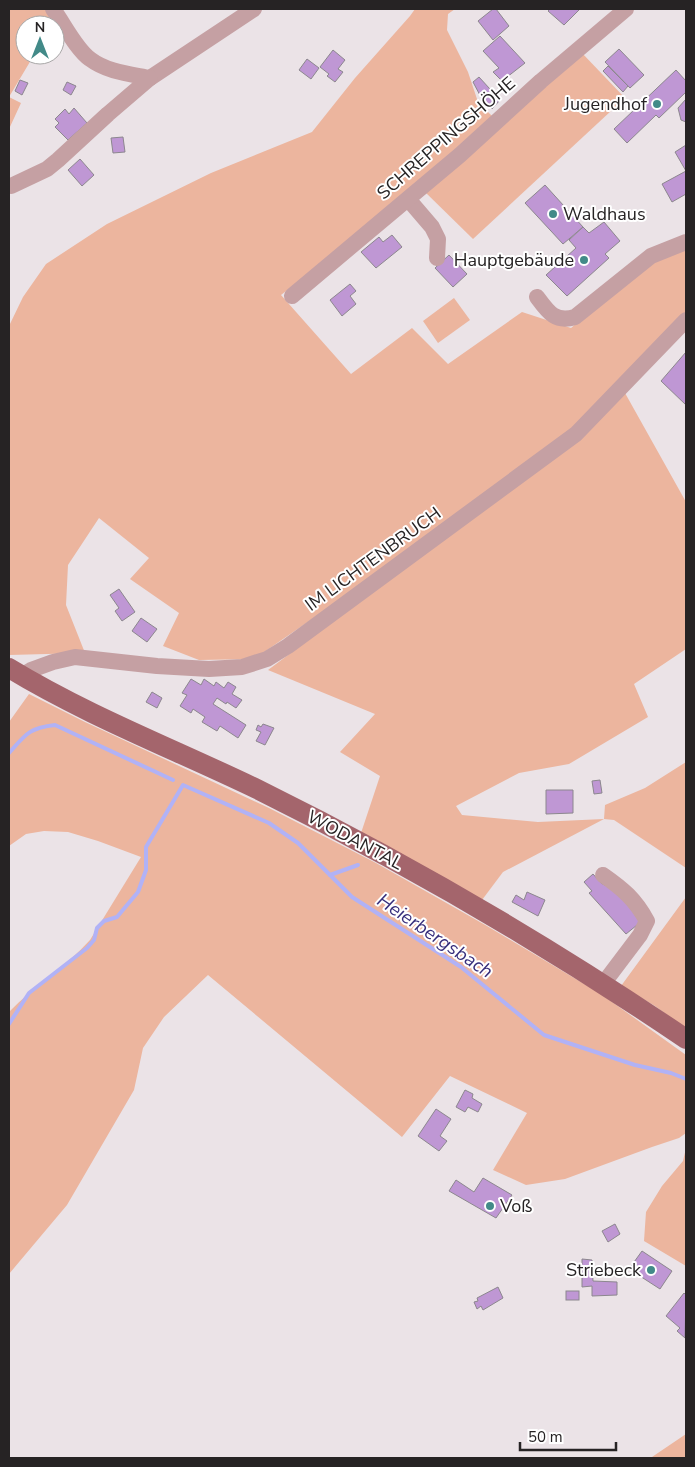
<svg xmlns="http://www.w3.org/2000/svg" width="695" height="1467" font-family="'Nunito Sans',sans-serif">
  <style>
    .green { fill: #ecb59e }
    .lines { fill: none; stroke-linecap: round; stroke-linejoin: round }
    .stream { stroke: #b1b2f6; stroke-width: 4 }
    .building { fill: #bf97d4; stroke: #8c878e }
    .minor { stroke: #c5a0a3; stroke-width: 16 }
    .major { stroke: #a4656c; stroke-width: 20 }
    .poi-dot { fill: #428a88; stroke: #fff; stroke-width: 2 }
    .labels { text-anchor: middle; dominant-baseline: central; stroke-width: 4; stroke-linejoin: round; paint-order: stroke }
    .poi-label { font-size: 18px; fill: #262324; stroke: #fff; text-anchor: end }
    .street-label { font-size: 18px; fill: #262324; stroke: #fff }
    .water-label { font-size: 19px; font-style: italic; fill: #382f7c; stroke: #fff }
  </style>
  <rect width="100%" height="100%" fill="#ebe3e7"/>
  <!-- green -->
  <g class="green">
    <path d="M9,9H48L56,20L53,25H25V55H34L9,97L21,103L9,129Z"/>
    <path d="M415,9H455L448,14L447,30L468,72L478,102L494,118L350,241L281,295L351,374L412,328L448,364L522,312L571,328L629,278L653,260L686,246V313L573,430L366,582L254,659L199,660L163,646L179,613L130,579L149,558L99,518L68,565L66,605L85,653L9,655V326L23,297L46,264L107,224L211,173L312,132L355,78L410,16Z"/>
    <path d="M581,52L625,98L473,239L423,190Z"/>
    <path d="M454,298L470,320L438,343L423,321Z"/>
    <path d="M625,393L686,502V649L634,684L648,717L569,764L519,773L456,806L462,815L538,822L604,819L605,805L645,788L686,762V868L614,820L604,819L503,872L482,900L361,833L380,776L340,752L375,714L268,670L430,549Z"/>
    <path d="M29,694L85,722L269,808L376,863L487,926L601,994L686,1055V1133L679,1138L652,1147L565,1179L526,1185L493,1170L527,1113L450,1076L402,1137L208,975L164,1017L143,1048L134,1090L67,1205L9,1274V1012C34,986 66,967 90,940L141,857L98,841L68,832L44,831L26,834L9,846C9,838 11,815 9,810V722Z"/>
    <path d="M686,897V1029L655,1006L621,986Z"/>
    <path d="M686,1148V1266L644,1241L646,1212L662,1186L683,1161Z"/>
    <path d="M686,1434V1458H650L652,1457Z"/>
  </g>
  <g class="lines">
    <!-- stream -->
    <g class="stream">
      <path d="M9,753C26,734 29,728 55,725L173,780"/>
      <path d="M330,875L358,865"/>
      <path d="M9,1024L29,993L87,948L94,940L97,928L104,921L117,917L138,892L146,870V847L183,785L269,823L298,843L352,897L461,967L544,1035L635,1065L671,1073L686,1079"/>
    </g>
  </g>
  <!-- building -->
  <g class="building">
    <path d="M493,9H496L509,26L493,40L478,21Z"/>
    <path d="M550,9H580L564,25L548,11Z"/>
    <path d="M500,36L525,63L502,81L493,72L499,68L483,51Z"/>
    <path d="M619,49L644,75L630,88L605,62Z"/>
    <path d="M333,50L345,60L338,69L343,72L335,82L327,76L329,74L320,67Z"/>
    <path d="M307,59L319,68L311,79L299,70Z"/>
    <path d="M608,66L628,86L623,92L603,71Z"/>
    <path d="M676,70L686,81V92L659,118L656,115L627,143L614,129Z"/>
    <path d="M479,77L500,100L492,109L482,99L473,82Z"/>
    <path d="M20,80L28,83L22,95L15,91Z"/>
    <path d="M67,82L76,86L71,95L63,90Z"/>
    <path d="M686,99V122L681,120L678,108Z"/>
    <path d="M74,108L87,123L68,140L55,127L59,123L55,119L65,109L69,114Z"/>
    <path d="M123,137L125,152L113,153L111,138Z"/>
    <path d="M686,145V194L672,202L662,184L686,171L675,152Z"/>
    <path d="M80,159L94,175L82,186L68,170Z"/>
    <path d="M545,185L583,227L563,244L525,203Z"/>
    <path d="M604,222L620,241L605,254L609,258L567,296L546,275L576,248L569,240L583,227L589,233Z"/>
    <path d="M392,235L402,247L376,268L361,252L379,237L383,242Z"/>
    <path d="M449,255L467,274L453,287L435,268Z"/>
    <path d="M350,284L356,291L350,296L356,304L342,316L330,300Z"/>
    <path d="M686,352V405L661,381Z"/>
    <path d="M119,589L135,612L122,621L115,611L119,608L110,595Z"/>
    <path d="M141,618L157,629L147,642L132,631Z"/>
    <path d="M191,679L201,685L204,679L214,686L216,682L224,688L228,682L236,687L232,694L242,700L236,708L227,702L226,704L217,698L213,704L246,725L238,738L220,726L217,731L202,722L205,717L193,709L191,713L180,706L187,695L182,693Z"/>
    <path d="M152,692L162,698L157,708L146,702Z"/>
    <path d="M263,724L274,728L265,745L256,741L261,732L256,730L258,725L261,727Z"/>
    <path d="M600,780L602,793L594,794L592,781Z"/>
    <path d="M546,790H573V813L546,814Z"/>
    <path d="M593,874L601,883L623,895L642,921L626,934L589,893L592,891L584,882Z"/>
    <path d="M527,892L545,900L538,916L512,902L516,895L524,900Z"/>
    <path d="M465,1090L473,1094L472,1098L482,1104L478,1112L468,1107L465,1112L456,1107Z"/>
    <path d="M436,1109L451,1119L440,1136L447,1141L439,1151L418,1136Z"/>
    <path d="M483,1178L512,1195L496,1218L449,1191L456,1180L474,1192Z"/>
    <path d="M615,1224L620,1234L608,1242L602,1231Z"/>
    <path d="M642,1251L672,1271L660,1289L629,1269Z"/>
    <path d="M582,1259L592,1260L593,1281L617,1282V1295L592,1296V1286L582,1287Z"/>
    <path d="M498,1287L503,1298L483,1310L481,1306L477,1309L474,1302L478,1301L477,1298Z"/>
    <rect x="566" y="1291" width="13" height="9"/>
    <path d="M684,1293L686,1295L685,1338L677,1331L680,1328L666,1316Z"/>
  </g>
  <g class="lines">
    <!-- minor -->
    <g class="minor">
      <path d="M53,9C64,24 76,49 90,59C107,72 130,74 150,78L254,9"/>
      <path d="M11,186L47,169L58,160L108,114L150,78"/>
      <path d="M408,199L432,227L438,239L437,258"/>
      <path d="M292,296L460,155L541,81L626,9"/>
      <path d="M537,297C548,312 555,323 575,317L651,256L686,242"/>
      <path d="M21,676L31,670L53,662L75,657L157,666L209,669L242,667L267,659L288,646L576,434L686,320"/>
      <path d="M603,875C623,889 635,899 647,921L640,935L603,984"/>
    </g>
    <!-- major -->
    <path class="major" d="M9,668C88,716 174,749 257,789C405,862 549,946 686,1039"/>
  </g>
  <!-- markers -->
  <g class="poi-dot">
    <circle cx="657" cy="104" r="5"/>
    <circle cx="553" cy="214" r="5"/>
    <circle cx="584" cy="260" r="5"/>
    <circle cx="490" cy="1206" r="5"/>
    <circle cx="651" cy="1270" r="5"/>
  </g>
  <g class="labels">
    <!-- poi labels -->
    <g class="poi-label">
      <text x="647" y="104">Jugendhof</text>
      <text x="563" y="214" text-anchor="start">Waldhaus</text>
      <text x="574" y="260">Hauptgebäude</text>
      <text x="500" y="1206" text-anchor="start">Voß</text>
      <text x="641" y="1270">Striebeck</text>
    </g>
    <!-- street labels -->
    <g class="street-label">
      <text transform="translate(446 138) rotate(-41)">SCHREPPINGSHÖHE</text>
      <text transform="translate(373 559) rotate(-36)">IM LICHTENBRUCH</text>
      <text transform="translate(355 840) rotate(28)">WODANTAL</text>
    </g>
    <!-- water labels -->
    <g class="water-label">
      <text transform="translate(435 936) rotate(34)">Heierbergsbach</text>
    </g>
  </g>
  <!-- border -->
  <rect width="695" height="1467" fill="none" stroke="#262324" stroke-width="20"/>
  <!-- north arrow -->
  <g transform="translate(40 40)"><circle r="24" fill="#ffffff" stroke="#a8a7a7"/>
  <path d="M0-4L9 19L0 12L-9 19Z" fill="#428a88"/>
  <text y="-8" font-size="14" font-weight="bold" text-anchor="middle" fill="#262324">N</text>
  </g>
  <!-- scale -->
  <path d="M520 1442v8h96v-8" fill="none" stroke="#262324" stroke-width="2.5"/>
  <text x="528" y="1442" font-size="15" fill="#262324" stroke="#ffffff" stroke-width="4" paint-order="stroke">50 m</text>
</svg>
